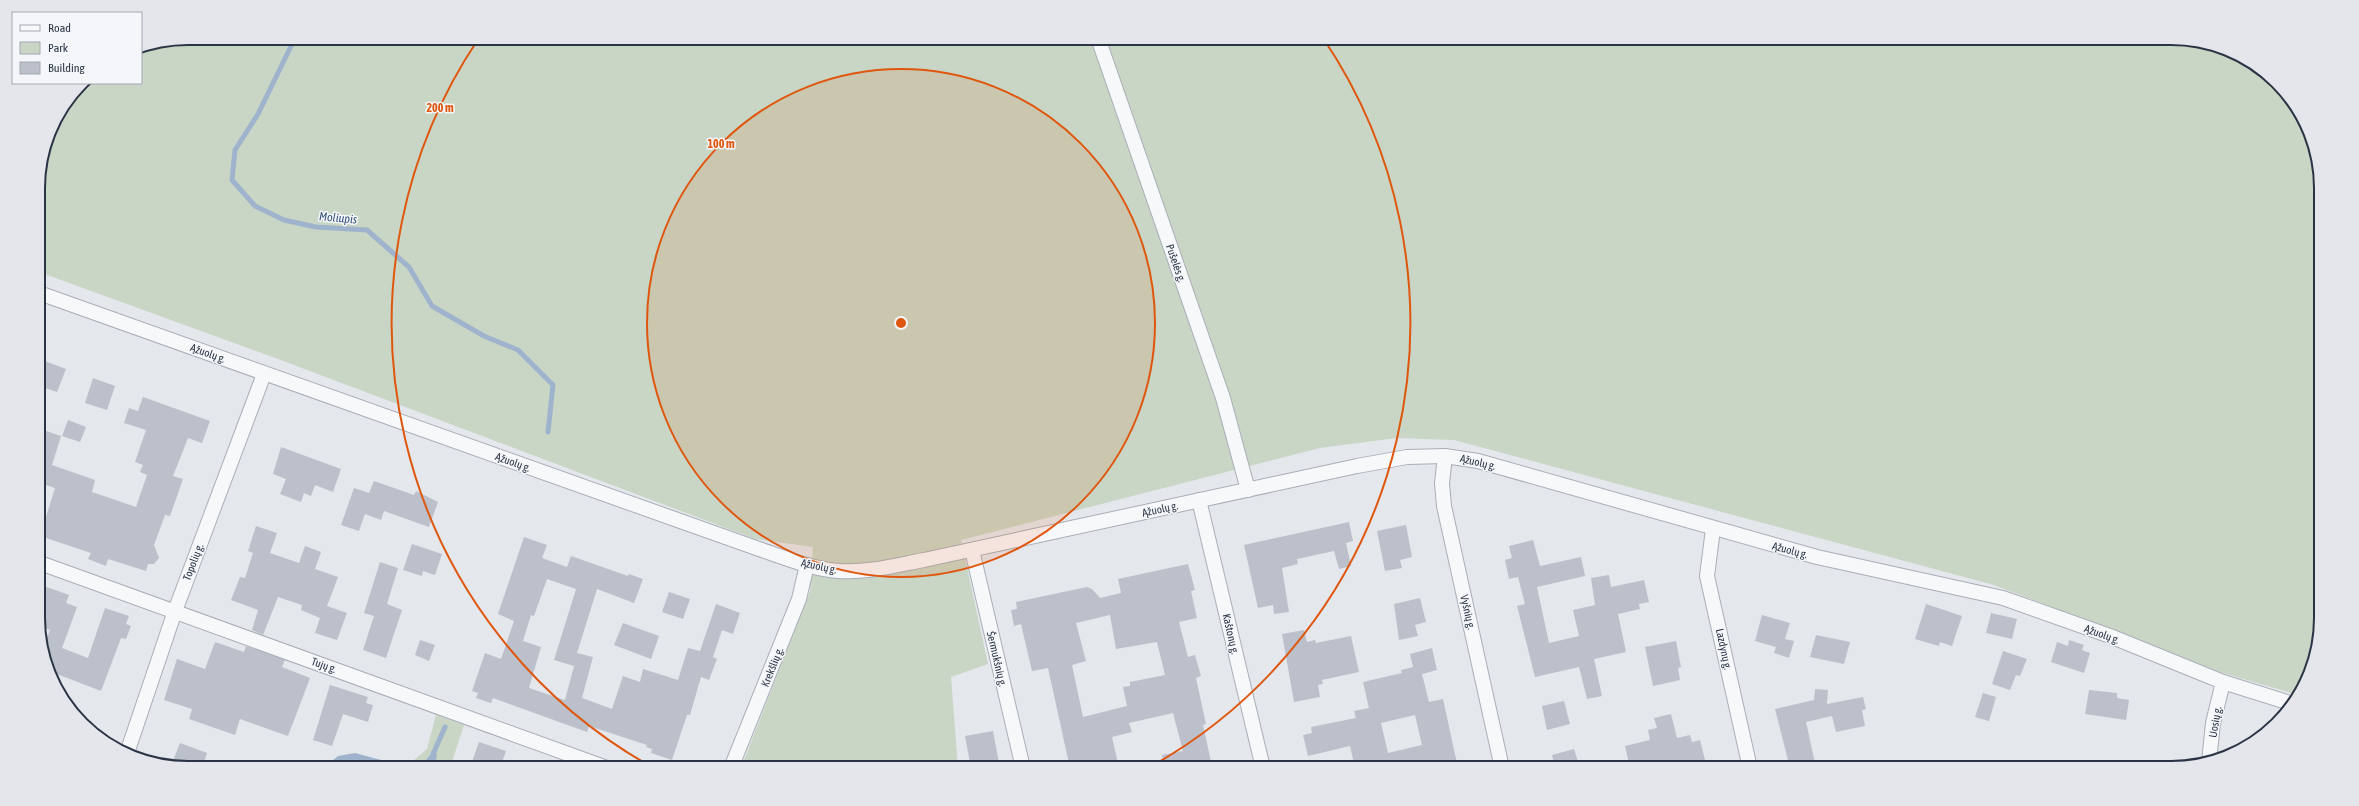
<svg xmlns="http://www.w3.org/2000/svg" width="2359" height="806" font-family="'Asap Condensed',sans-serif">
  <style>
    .green { fill: #c9d6c5 }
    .water { fill: #9fb4cc }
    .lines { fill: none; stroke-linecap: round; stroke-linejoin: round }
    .stream { stroke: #9fb4cc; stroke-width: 5 }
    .building { fill: #bbc0ca; fill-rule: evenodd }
    .minor-casing { stroke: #a9aeb7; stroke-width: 16 }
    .minor { stroke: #f7f8fa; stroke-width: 14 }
    .ring { fill: none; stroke: #df570f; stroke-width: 2 }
    .labels { text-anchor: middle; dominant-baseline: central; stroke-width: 3; stroke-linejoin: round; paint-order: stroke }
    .street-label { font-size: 11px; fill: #2b3445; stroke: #f4f6f9 }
    .water-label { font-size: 12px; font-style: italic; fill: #34527a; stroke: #f4f6f9 }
    .rim { fill: none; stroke: #2b3445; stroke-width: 2 }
    .centre { fill: #df570f; stroke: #f4f6f9; stroke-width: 2 }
    .ring-label { font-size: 12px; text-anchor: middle; font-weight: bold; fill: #df570f; stroke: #f4f6f9; stroke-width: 3; stroke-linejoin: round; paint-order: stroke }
  </style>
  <rect width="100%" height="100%" fill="#e4e7ec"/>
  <!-- green -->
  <g class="green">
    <path d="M188,38H2171L2210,43L2254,63L2284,89L2305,122L2318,159L2316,657L2298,695L2223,673L1994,585L1454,440L1397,438L1320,448L961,540L988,664L951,677L958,768H741L810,591L813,547L755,539L270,356L39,272L38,179L50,131L81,83H141V47Z"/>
    <path d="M436,715L464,725L450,768H432L437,757L411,768L412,762L427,749Z"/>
  </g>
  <!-- water -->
  <path class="water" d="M436,749L437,757L432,768H324L338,756L355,753L411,768L423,763Z"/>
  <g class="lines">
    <!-- stream -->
    <g class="stream">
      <path d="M295,38L258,114L235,150L232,180L255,206L284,220L316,227L367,230L409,267L432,306L484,336L518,350L553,385L548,432"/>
      <path d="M433,754L445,727"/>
    </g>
  </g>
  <!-- building -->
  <g class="building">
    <path d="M45,361L66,369L57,392L39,386V376Z"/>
    <path d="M93,378L115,386L107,410L85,403Z"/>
    <path d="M143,397L210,421L202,443L188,438L173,476L183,479L170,516L165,515L154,545L159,558L154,564H148L146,571L108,559L106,566L88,559L91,553L40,536L55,488L46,485L43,494L40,493V429L61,436L52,465L95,480L92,492L136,507L147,475L140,472L143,465L135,462L146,430L124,423L129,408L138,411Z"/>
    <path d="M68,420L86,427L80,442L62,436Z"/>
    <path d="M281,447L341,469L333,492L315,485L311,496L304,493L301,502L280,494L286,479L273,474Z"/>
    <path d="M374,481L414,495L416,491L438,502L429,527L384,511L381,520L365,514L359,531L341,525L354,488L369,493Z"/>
    <path d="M1349,522L1353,541L1346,543L1351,566L1339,569L1334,551L1297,559L1298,564L1282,568L1289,612L1274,614L1273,605L1258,608L1244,545Z"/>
    <path d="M1406,525L1412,557L1400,560L1402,568L1385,571L1377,531Z"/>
    <path d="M256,526L277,533L270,553L299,563L305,546L321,552L315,569L338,577L327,606L347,613L337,640L315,633L320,618L301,610L302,605L278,597L263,635L252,630L258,610L231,600L240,577L245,578L253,553L248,551Z"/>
    <path d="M524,537L547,545L542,558L567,567L571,556L628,576L629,574L643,579L634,603L597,589L577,653L593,657L582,698L612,709L623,676L640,682L643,669L678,680L688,648L700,651L716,604L740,613L733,634L722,630L713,657L717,659L709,680L701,677L690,715H687L672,760L651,753L652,749L646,747L647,745L589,726L587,732L493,698L491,703L476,698L478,693L472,691L485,653L501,659L514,621L498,614ZM547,579L576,589L554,660L574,666L565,700L529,688L541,647L523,641L531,615L534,616Z"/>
    <path d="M1533,540L1540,566L1581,557L1585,576L1537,587L1549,643L1579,636L1573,610L1595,605L1591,578L1609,575L1611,587L1644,580L1649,602L1639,604L1640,609L1618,614L1626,652L1594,659L1602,696L1587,699L1579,667L1535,677L1517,606L1525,604L1518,577L1509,579L1505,560L1512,558L1509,546Z"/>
    <path d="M412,544L442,554L435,575L423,571L422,576L403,570Z"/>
    <path d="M380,562L398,568L387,604L402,610L386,658L363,650L374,616L364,613Z"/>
    <path d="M1188,564L1195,590L1191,591L1197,618L1179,622L1188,657L1195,655L1201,676L1196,678L1206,724L1203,725L1212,766L1165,768L1162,755L1183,751L1173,713L1129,723L1132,732L1112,737L1119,768H1070L1048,668L1032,671L1021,624L1014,626L1011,610L1017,609L1016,602L1087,587L1092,589L1100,598L1121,593L1118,579ZM1110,615L1116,649L1157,642L1165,675L1130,682V686L1123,687L1127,706L1083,717L1072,665L1086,661L1076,623Z"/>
    <path d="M41,585L69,595L66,603L77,607L62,648L88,658L105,608L129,616L126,624L131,626L126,639L121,638L101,691L49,671L42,650L50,630L41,626Z"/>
    <path d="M669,592L690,599L683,619L662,612Z"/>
    <path d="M1420,598L1426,622L1415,625L1418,636L1399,640L1394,604Z"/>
    <path d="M1926,604L1962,616L1952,646L1940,642L1939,646L1915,639Z"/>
    <path d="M1991,613L2017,619L2012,639L1986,633Z"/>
    <path d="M1762,615L1790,623L1785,639L1794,641L1789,658L1774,653L1776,647L1755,641Z"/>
    <path d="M623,623L659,636L651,659L614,645Z"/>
    <path d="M1304,630L1307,642L1315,640L1316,643L1351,636L1359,672L1322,680L1323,684L1318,685L1320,697L1294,702L1282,634Z"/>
    <path d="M1816,635L1850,642L1844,664L1810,657Z"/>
    <path d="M420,640L435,645L429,661L415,655Z"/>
    <path d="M2069,640L2084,645L2082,650L2090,653L2084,673L2051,662L2057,642L2068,646Z"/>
    <path d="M1676,641L1681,667L1678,668L1680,680L1653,686L1645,647Z"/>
    <path d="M215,642L244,652L246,646L285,660L282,667L310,678L288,736L240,719L235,735L189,719L192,709L164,700L177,659L205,669Z"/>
    <path d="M1432,648L1437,670L1422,674L1429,702L1443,699L1458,768H1355L1350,746L1308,756L1303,735L1312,733L1311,727L1356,718L1354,711L1369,708L1363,682L1402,673L1401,670L1413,667L1410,654ZM1415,715L1422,745L1388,753L1381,723Z"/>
    <path d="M2003,651L2027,659L2020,676L2016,675L2010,690L1992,684Z"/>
    <path d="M330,685L368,697L366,703L373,705L368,722L343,714L332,746L313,740Z"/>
    <path d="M1815,689L1828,690L1827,704L1863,697L1866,709L1862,710L1865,726L1836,732L1832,716L1806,722L1816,768H1790L1775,709L1814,700Z"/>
    <path d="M2089,690L2117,693V698L2129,700L2126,720L2085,714Z"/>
    <path d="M1983,693L1996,697L1989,721L1975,717Z"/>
    <path d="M1564,701L1570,724L1547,730L1542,706Z"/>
    <path d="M1671,714L1677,738L1690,735L1692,742L1700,740L1707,768H1630L1625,746L1650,740L1648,730L1657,728L1654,718Z"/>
    <path d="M993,731L999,763L971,768L965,736Z"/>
    <path d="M479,742L506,751L500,768H488L472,762Z"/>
    <path d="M180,743L207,753L202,768L171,766Z"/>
    <path d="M1574,749L1580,768H1555L1552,755Z"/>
  </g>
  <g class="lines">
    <!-- minor casing -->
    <g class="minor-casing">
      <g id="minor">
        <path d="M1098,38L1223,398L1248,490"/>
        <path d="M39,293L759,549C785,558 812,569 839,571C867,573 897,565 924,560L1357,466L1407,457L1445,456L1478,461L1817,557L2003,598L2110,636L2223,682L2293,704"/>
        <path d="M1445,456L1442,483L1444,506L1502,768"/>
        <path d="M1199,500L1263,768"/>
        <path d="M1713,529L1707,576L1750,768"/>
        <path d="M972,550L1023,768"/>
        <path d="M40,563L607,768"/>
        <path d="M127,753L175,611L264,374"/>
        <path d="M2209,762L2213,723L2223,682"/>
        <path d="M731,768L799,599L807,565"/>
      </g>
    </g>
    <!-- minor -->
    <use href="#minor" class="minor"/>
  </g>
  <!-- distance rings -->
  <circle cx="901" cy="323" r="254" fill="#df570f" fill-opacity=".12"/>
  <g class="ring">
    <circle cx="901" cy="323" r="254"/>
    <path d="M650 766A509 509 0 0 1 479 38M1323 38A509 509 0 0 1 1152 766"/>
  </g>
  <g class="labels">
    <!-- street labels -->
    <g class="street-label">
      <text transform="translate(1176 263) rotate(71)">Pušelės g.</text>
      <text transform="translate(208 353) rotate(20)">Ąžuolų g.</text>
      <text transform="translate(513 462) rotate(20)">Ąžuolų g.</text>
      <text transform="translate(1478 462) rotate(13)">Ąžuolų g.</text>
      <text transform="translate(1160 509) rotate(-12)">Ąžuolų g.</text>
      <text transform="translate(1790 550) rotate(15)">Ąžuolų g.</text>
      <text transform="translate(193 562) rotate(-69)">Topolių g.</text>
      <text transform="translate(819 566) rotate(12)">Ąžuolų g.</text>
      <text transform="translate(1468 612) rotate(77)">Vyšnių g.</text>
      <text transform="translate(1231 634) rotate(77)">Kaštonų g.</text>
      <text transform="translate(2102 634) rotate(20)">Ąžuolų g.</text>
      <text transform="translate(1724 649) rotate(78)">Lazdynų g.</text>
      <text transform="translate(997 659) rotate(77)">Šermukšnių g.</text>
      <text transform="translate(324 665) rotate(20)">Tujų g.</text>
      <text transform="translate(772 667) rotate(-68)">Krekšlių g.</text>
      <text transform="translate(2215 722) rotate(-80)">Uosių g.</text>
    </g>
    <!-- water labels -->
    <g class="water-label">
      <text transform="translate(338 218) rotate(5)">Moliupis</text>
    </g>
  </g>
  <!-- crop -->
  <path d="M0 0H2359V806H0ZM188 45H2171A143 143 0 0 1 2314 188V618A143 143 0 0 1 2171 761H188A143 143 0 0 1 45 618V188A143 143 0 0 1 188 45Z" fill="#e4e6eb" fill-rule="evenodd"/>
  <path class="rim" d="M188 45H2171A143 143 0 0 1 2314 188V618A143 143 0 0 1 2171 761H188A143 143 0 0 1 45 618V188A143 143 0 0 1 188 45Z"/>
  <circle cx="901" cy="323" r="6" class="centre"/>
  <g class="ring-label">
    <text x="440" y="112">200 m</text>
    <text x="721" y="148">100 m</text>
  </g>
  <!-- legend -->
  <rect x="12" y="12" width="130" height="72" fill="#f4f6f9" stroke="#a4a8b1"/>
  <rect x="20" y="25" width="20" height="6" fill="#f7f8fa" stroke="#a4a8b1"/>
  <text x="48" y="32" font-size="12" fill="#2b3445">Road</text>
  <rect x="20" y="42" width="20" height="12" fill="#c9d6c5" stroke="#a4a8b1"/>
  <text x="48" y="52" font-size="12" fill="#2b3445">Park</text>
  <rect x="20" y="62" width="20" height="12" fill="#bbc0ca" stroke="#a4a8b1"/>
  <text x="48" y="72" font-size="12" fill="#2b3445">Building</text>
</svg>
